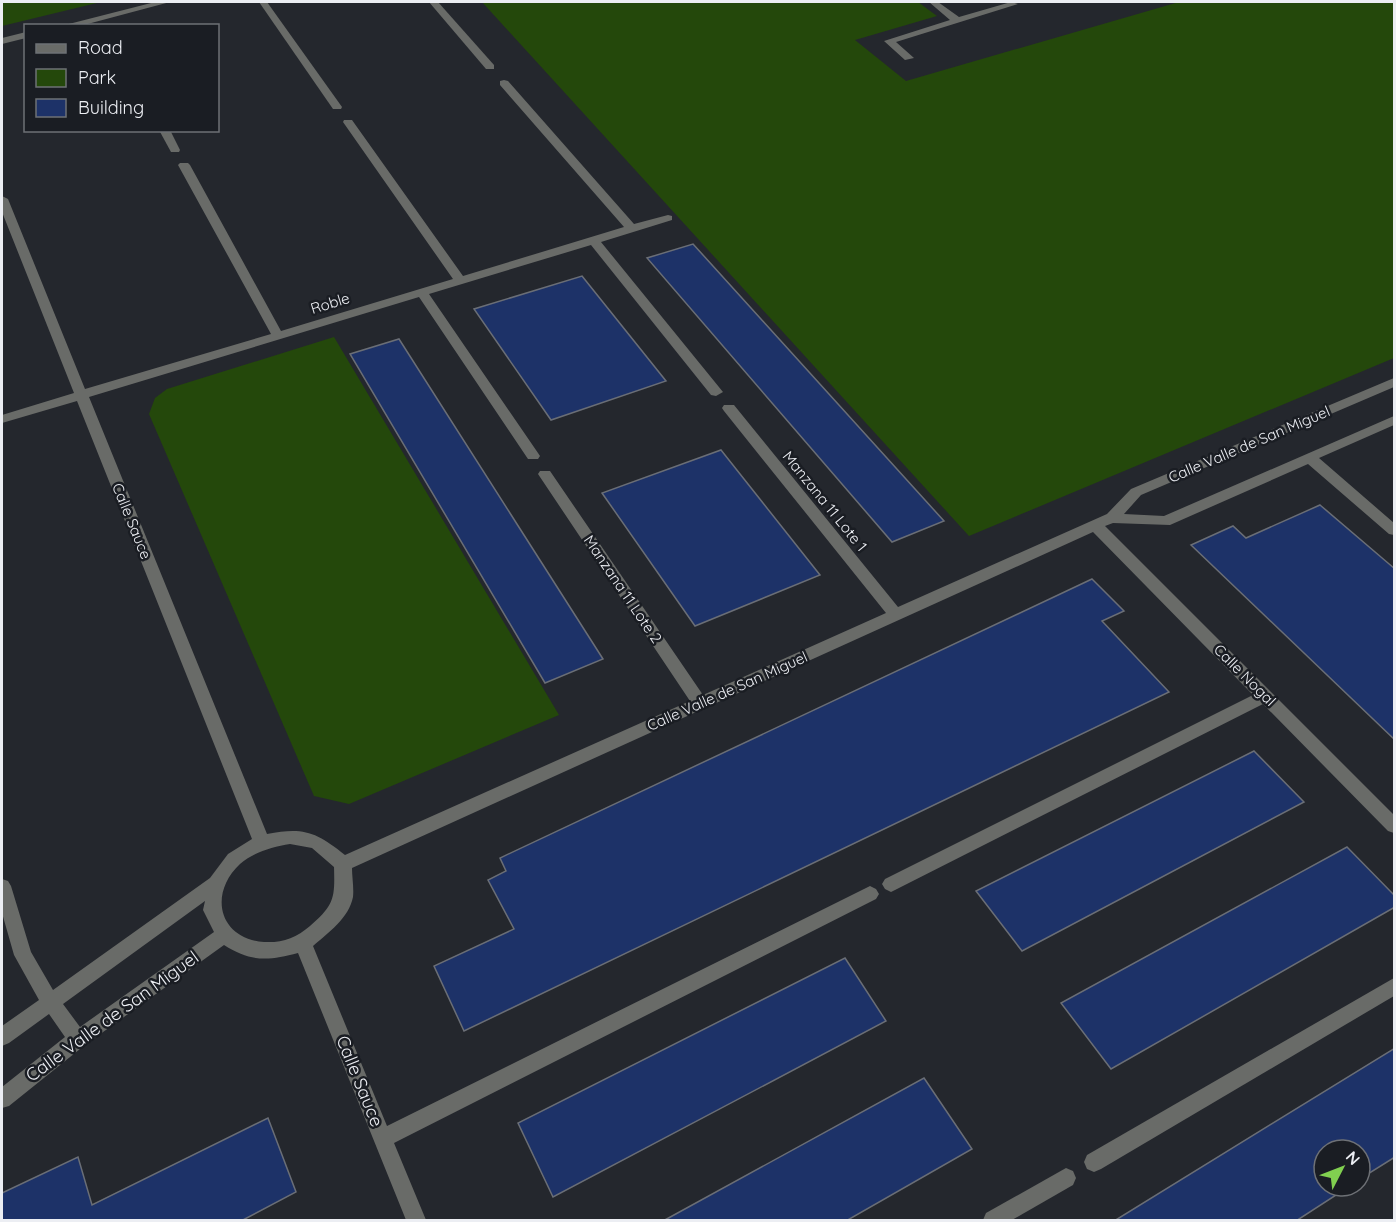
<svg xmlns="http://www.w3.org/2000/svg" width="1396" height="1222" font-family="Quicksand,sans-serif">
  <style>
    .green { fill: #24480b }
    .building { fill: #1d3268; stroke: #6a6e76; stroke-width: 1.5 }
    .lines { fill: none; stroke-linecap: round; stroke-linejoin: round }
    .minor { fill: #696b68; fill-rule: evenodd }
    .labels { text-anchor: middle; dominant-baseline: central; stroke-width: 5; stroke-linejoin: round; paint-order: stroke }
    .street-label { font-size: 15px; fill: #eceef3; stroke: #1a1d23 }
    .near-street-label { font-size: 18px; fill: #eceef3; stroke: #1a1d23 }
  </style>
  <rect width="100%" height="100%" fill="#24272d"/>
  <!-- green -->
  <g class="green">
    <path d="M2,2H101L2,26Z"/>
    <path d="M482,2H918L937,16L855,40L906,81L1179,2H1394V358L969,536Z"/>
    <path d="M334,337L559,715L349,804L314,796L149,414L155,398L167,389Z"/>
  </g>
  <!-- building -->
  <g class="building">
    <path d="M693,244L944,521L892,542L647,258Z"/>
    <path d="M582,276L666,381L551,420L474,309Z"/>
    <path d="M399,339L603,659L545,683L350,354Z"/>
    <path d="M721,450L820,575L695,626L602,493Z"/>
    <path d="M1320,505L1395,569V740L1191,545L1233,526L1246,538Z"/>
    <path d="M1092,579L1124,611L1102,621L1169,692L464,1031L434,966L514,929L488,880L506,871L500,858Z"/>
    <path d="M1254,751L1304,802L1022,951L976,891Z"/>
    <path d="M1347,847L1395,896V907L1111,1069L1061,1003Z"/>
    <path d="M845,958L886,1021L553,1197L518,1123Z"/>
    <path d="M1395,1048V1157L1360,1179V1150H1324V1186H1350L1296,1221H1114Z"/>
    <path d="M924,1078L972,1149L846,1221H663Z"/>
    <path d="M268,1118L296,1192L241,1221H2V1193L78,1157L92,1205Z"/>
  </g>
  <g class="lines">
    <!-- minor -->
    <g class="minor">
      <path d="M155,2H170L80,26H61Z"/>
      <path d="M259,2H267L342,107L341,109H333Z"/>
      <path d="M429,2H438L494,65V69H486Z"/>
      <path d="M929,2H938L959,17L1011,2L1018,4L896,42L914,58L905,60L884,41L950,20Z"/>
      <path d="M26,32V38L2,44V38Z"/>
      <path d="M504,80L508,81L634,224L668,215L672,216V220L601,242L723,392L716,396L711,395L591,245L429,294L538,453L540,456L538,459H528L419,297L89,397L267,834C304,827 316,832 345,855L690,701L540,477L538,474L540,471H550L703,695L886,613L724,411L722,408L724,405H734L898,607L1107,514L1131,489L1394,378V387L1141,495L1124,514L1164,516L1394,416V425L1319,458L1394,523V535L1389,534L1308,464L1170,525L1113,523L1105,526L1394,815V833L1388,831L1263,704L897,889L891,892L885,889L882,884L885,879L1253,695L1093,532L352,868C352,877 354,888 353,897C349,918 328,933 313,946L387,1126L864,889L870,886L876,889L879,894L876,899L394,1143L426,1220H406L298,953C268,961 251,962 224,945L85,1045L9,1106L2,1108V1087L65,1037L49,1014L9,1043L2,1046V1026L39,1000L14,955L2,913V879L8,881L11,886L31,952L53,990L210,878L228,854L252,839L77,401L2,423V415L74,393L2,212V196L8,199L85,389L271,334L178,165L180,163H188L190,165L281,331L453,279L343,122L344,120H352L463,276L624,227L500,85V81ZM290,844L312,848L334,867C335,899 334,905 310,926C296,938 282,943 264,942C219,939 208,894 240,864C254,852 272,847 290,844ZM205,901L203,910L214,932L80,1027L63,1004Z"/>
      <path d="M159,130H170L180,150L179,152H171Z"/>
      <path d="M1394,978V996L1101,1169L1094,1172L1087,1169L1084,1162L1087,1155Z"/>
      <path d="M1066,1168L1073,1171L1076,1178L1073,1185L1012,1220H983L986,1213Z"/>
    </g>
  </g>
  <g class="labels">
    <!-- street labels -->
    <g class="street-label">
      <text transform="translate(330 303) rotate(-17)">Roble</text>
      <text transform="translate(1249 444) rotate(-23)">Calle Valle de San Miguel</text>
      <text transform="translate(825 501) rotate(51)">Manzana 11 Lote 1</text>
      <text transform="translate(132 521) rotate(68)">Calle Sauce</text>
      <text transform="translate(623 589) rotate(56)">Manzana 11 Lote 2</text>
      <text transform="translate(1245 675) rotate(45)">Calle Nogal</text>
      <text transform="translate(727 691) rotate(-24)">Calle Valle de San Miguel</text>
    </g>
    <!-- near-street labels -->
    <g class="near-street-label">
      <text transform="translate(112 1016) rotate(-36)">Calle Valle de San Miguel</text>
      <text transform="translate(360 1081) rotate(68)">Calle Sauce</text>
    </g>
  </g>
  <!-- border -->
  <rect width="1396" height="1222" fill="none" stroke="#eceef3" stroke-width="6"/>
  <!-- legend -->
  <rect x="24" y="24" width="195" height="108" fill="#1a1d23" stroke="#6e7176" stroke-width="1.5"/>
  <rect x="36" y="44" width="30" height="9" fill="#696b68" stroke="#6e7176" stroke-width="1.5"/>
  <text x="78" y="54" font-size="18" fill="#eceef3">Road</text>
  <rect x="36" y="69" width="30" height="18" fill="#24480b" stroke="#6e7176" stroke-width="1.5"/>
  <text x="78" y="84" font-size="18" fill="#eceef3">Park</text>
  <rect x="36" y="99" width="30" height="18" fill="#1d3268" stroke="#6e7176" stroke-width="1.5"/>
  <text x="78" y="114" font-size="18" fill="#eceef3">Building</text>
  <!-- north arrow -->
  <g transform="translate(1342 1168) rotate(48)"><circle r="28" fill="#1a1d23" stroke="#6e7176" stroke-width="1.5"/>
  <path d="M0-4.5L10 22L0 15L-10 22Z" fill="#81d050"/>
  <text y="-9" font-size="16" font-weight="bold" text-anchor="middle" fill="#eceef3">N</text>
  </g>
</svg>
